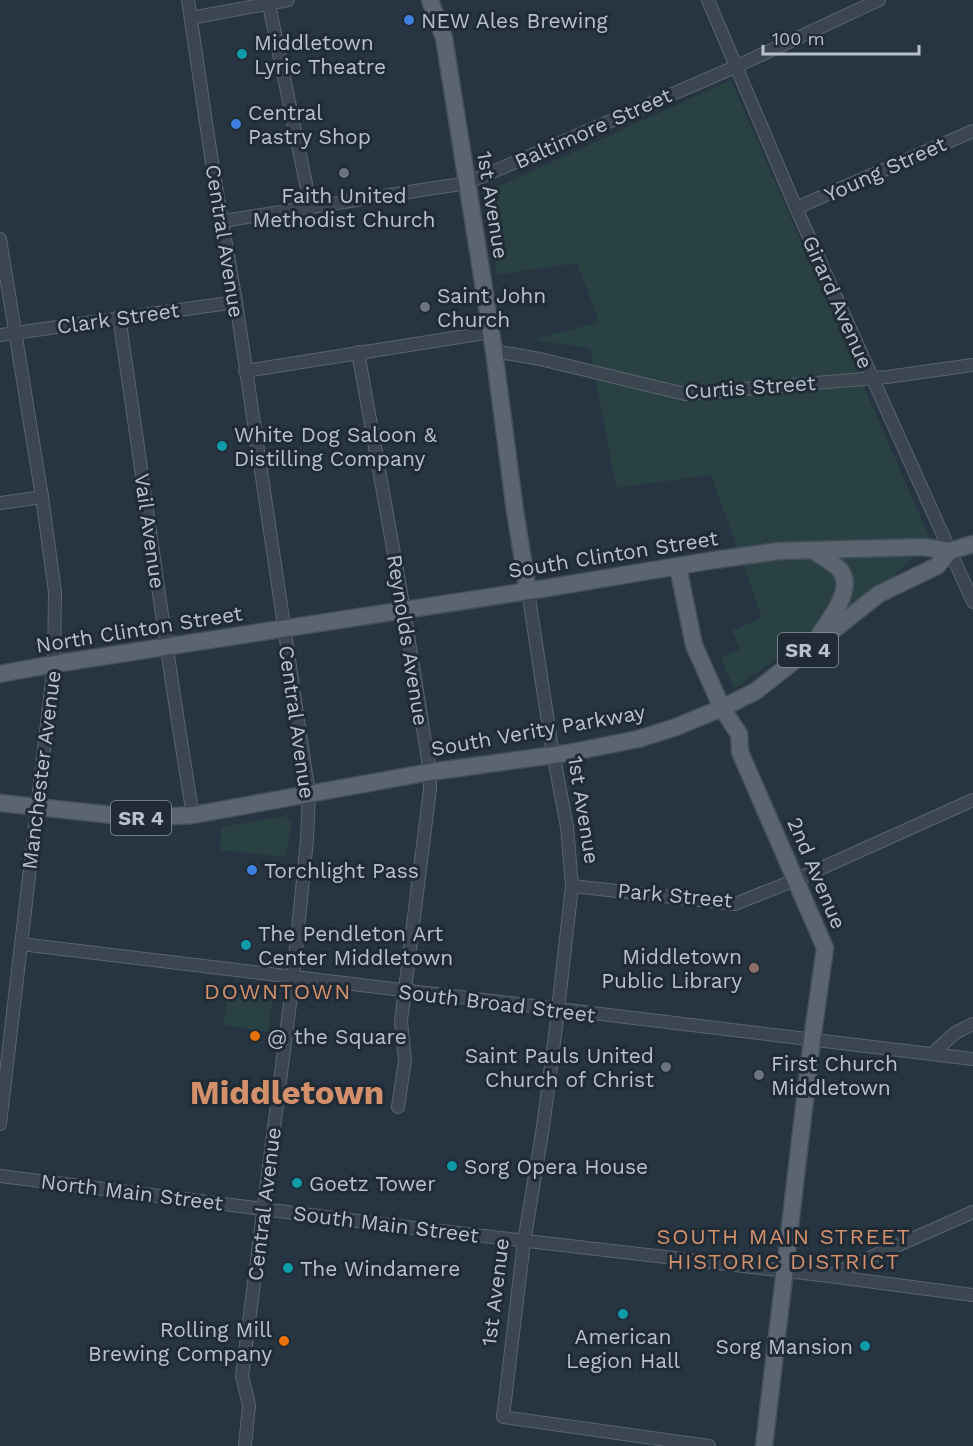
<svg xmlns="http://www.w3.org/2000/svg" width="973" height="1446" font-family="'Work Sans',sans-serif">
  <style>
    .green { fill: #294142 }
    .lines { fill: none; stroke-linecap: round; stroke-linejoin: round }
    .minor-casing { stroke: #59646e; stroke-width: 14 }
    .major-casing { stroke: #454f5a; stroke-width: 19 }
    .minor { stroke: #3b4651; stroke-width: 12 }
    .major { stroke: #5a6571; stroke-width: 16 }
    .shop-dot { fill: #3f7fe0; stroke: #202b36; stroke-width: 2 }
    .culture-dot { fill: #0f9aa8; stroke: #202b36; stroke-width: 2 }
    .worship-dot { fill: #6b7280; stroke: #202b36; stroke-width: 2 }
    .education-dot { fill: #8d6e63; stroke: #202b36; stroke-width: 2 }
    .food-dot { fill: #e8710a; stroke: #202b36; stroke-width: 2 }
    .labels { text-anchor: middle; dominant-baseline: central; stroke-width: 6; stroke-linejoin: round; paint-order: stroke }
    .shield { fill: #202b36; stroke: #8a949e; stroke-width: 1.5 }
    .shield-label { font-size: 20px; font-weight: bold; fill: #b8c1cb }
    .poi-label { font-size: 21px; fill: #b8c1cb; stroke: #202b36; text-anchor: start }
    .street-label { font-size: 21px; fill: #b8c1cb; stroke: #202b36 }
    .neighbourhood-label { font-size: 22px; letter-spacing: 1.5px; fill: #d3906b; stroke: #202b36 }
    .town-label { font-size: 33px; font-weight: bold; fill: #d3906b; stroke: #202b36 }
  </style>
  <rect width="100%" height="100%" fill="#273441"/>
  <!-- green -->
  <g class="green">
    <path d="M731,80L931,541L894,576L734,689L721,658L740,649L732,631L762,617L711,475L616,488L590,348L531,340L599,322L577,263L497,275L484,193Z"/>
    <path d="M285,816L291,823L286,857L220,850L221,827Z"/>
    <path d="M229,991L273,998L268,1032L223,1025Z"/>
  </g>
  <g class="lines">
    <!-- minor casing -->
    <g class="minor-casing">
      <g id="minor">
        <path d="M188,0L212,163L236,302L309,794L307,840L292,988L242,1376L249,1405L245,1446"/>
        <path d="M268,0L311,208"/>
        <path d="M708,0L796,208L973,602"/>
        <path d="M191,18L288,0"/>
        <path d="M796,208L973,131"/>
        <path d="M222,221L467,183L735,67L879,0"/>
        <path d="M0,239L42,497L55,592L54,664L0,1124"/>
        <path d="M119,317C144,483 165,649 193,815"/>
        <path d="M0,335L236,302"/>
        <path d="M494,351L540,359L685,394L887,377L973,365"/>
        <path d="M358,352L404,610L430,772V789L401,1021L405,1060L398,1107"/>
        <path d="M245,371L491,332"/>
        <path d="M0,503L42,497"/>
        <path d="M528,591L551,742L567,827L572,886L556,1027L543,1127L524,1242L503,1417L709,1446"/>
        <path d="M572,886L735,904L795,880L973,800"/>
        <path d="M21,944L973,1059"/>
        <path d="M932,1054L955,1033L973,1024"/>
        <path d="M0,1176L406,1227L829,1276L973,1295"/>
        <path d="M831,1275L973,1212"/>
      </g>
    </g>
    <!-- major casing -->
    <g class="major-casing">
      <g id="major">
        <path d="M430,0L444,38L494,351L515,511L528,591"/>
        <path d="M813,550C821,556 830,561 837,567C858,585 831,617 820,634"/>
        <path d="M678,567L694,645L722,708L739,734L740,752L825,948L812,1040L764,1446"/>
        <path d="M0,674L54,664L541,589L714,560L779,551L923,547L950,551"/>
        <path d="M0,803L140,818L193,815L430,772L568,753L638,739L676,727L722,708L756,691L879,594L937,566L950,551L973,544"/>
      </g>
    </g>
    <!-- minor -->
    <use href="#minor" class="minor"/>
    <!-- major -->
    <use href="#major" class="major"/>
  </g>
  <!-- markers -->
  <g class="shop-dot">
    <circle cx="409" cy="20" r="6"/>
    <circle cx="236" cy="124" r="6"/>
    <circle cx="252" cy="870" r="6"/>
  </g>
  <g class="culture-dot">
    <circle cx="242" cy="54" r="6"/>
    <circle cx="222" cy="446" r="6"/>
    <circle cx="246" cy="945" r="6"/>
    <circle cx="452" cy="1166" r="6"/>
    <circle cx="297" cy="1183" r="6"/>
    <circle cx="288" cy="1268" r="6"/>
    <circle cx="623" cy="1314" r="6"/>
    <circle cx="865" cy="1346" r="6"/>
  </g>
  <g class="worship-dot">
    <circle cx="344" cy="173" r="6"/>
    <circle cx="425" cy="307" r="6"/>
    <circle cx="666" cy="1067" r="6"/>
    <circle cx="759" cy="1075" r="6"/>
  </g>
  <circle class="education-dot" cx="754" cy="968" r="6"/>
  <g class="food-dot">
    <circle cx="255" cy="1036" r="6"/>
    <circle cx="284" cy="1341" r="6"/>
  </g>
  <g class="labels">
    <!-- shield labels -->
    <g class="shield">
      <rect x="778" y="633" width="60" height="34" rx="4.5"/>
      <rect x="111" y="801" width="60" height="34" rx="4.5"/>
    </g>
    <g class="shield-label">
      <text x="808" y="650">SR 4</text>
      <text x="141" y="818">SR 4</text>
    </g>
    <!-- poi labels -->
    <g class="poi-label">
      <text x="421" y="20">NEW Ales Brewing</text>
      <text x="254" y="42">Middletown<tspan x="254" dy="24">Lyric Theatre</tspan></text>
      <text x="248" y="112">Central<tspan x="248" dy="24">Pastry Shop</tspan></text>
      <text x="344" y="195" text-anchor="middle">Faith United<tspan x="344" dy="24">Methodist Church</tspan></text>
      <text x="437" y="295">Saint John<tspan x="437" dy="24">Church</tspan></text>
      <text x="234" y="434">White Dog Saloon &amp;<tspan x="234" dy="24">Distilling Company</tspan></text>
      <text x="264" y="870">Torchlight Pass</text>
      <text x="258" y="933">The Pendleton Art<tspan x="258" dy="24">Center Middletown</tspan></text>
      <text x="742" y="956" text-anchor="end">Middletown<tspan x="742" dy="24">Public Library</tspan></text>
      <text x="267" y="1036">@ the Square</text>
      <text x="654" y="1055" text-anchor="end">Saint Pauls United<tspan x="654" dy="24">Church of Christ</tspan></text>
      <text x="771" y="1063">First Church<tspan x="771" dy="24">Middletown</tspan></text>
      <text x="464" y="1166">Sorg Opera House</text>
      <text x="309" y="1183">Goetz Tower</text>
      <text x="300" y="1268">The Windamere</text>
      <text x="272" y="1329" text-anchor="end">Rolling Mill<tspan x="272" dy="24">Brewing Company</tspan></text>
      <text x="623" y="1336" text-anchor="middle">American<tspan x="623" dy="24">Legion Hall</tspan></text>
      <text x="853" y="1346" text-anchor="end">Sorg Mansion</text>
    </g>
    <!-- street labels -->
    <g class="street-label">
      <text transform="translate(593 128) rotate(-24)">Baltimore Street</text>
      <text transform="translate(885 169) rotate(-24)">Young Street</text>
      <text transform="translate(493 205) rotate(81)">1st Avenue</text>
      <text transform="translate(225 241) rotate(81)">Central Avenue</text>
      <text transform="translate(838 302) rotate(66)">Girard Avenue</text>
      <text transform="translate(118 318) rotate(-8)">Clark Street</text>
      <text transform="translate(750 387) rotate(-4)">Curtis Street</text>
      <text transform="translate(150 531) rotate(82)">Vail Avenue</text>
      <text transform="translate(613 554) rotate(-9)">South Clinton Street</text>
      <text transform="translate(139 629) rotate(-9)">North Clinton Street</text>
      <text transform="translate(408 640) rotate(81)">Reynolds Avenue</text>
      <text transform="translate(297 722) rotate(82)">Central Avenue</text>
      <text transform="translate(538 730) rotate(-10)">South Verity Parkway</text>
      <text transform="translate(41 770) rotate(-83)">Manchester Avenue</text>
      <text transform="translate(584 810) rotate(81)">1st Avenue</text>
      <text transform="translate(817 873) rotate(67)">2nd Avenue</text>
      <text transform="translate(675 895) rotate(5)">Park Street</text>
      <text transform="translate(497 1003) rotate(7)">South Broad Street</text>
      <text transform="translate(132 1192) rotate(7)">North Main Street</text>
      <text transform="translate(264 1204) rotate(-83)">Central Avenue</text>
      <text transform="translate(386 1224) rotate(7)">South Main Street</text>
      <text transform="translate(495 1292) rotate(-83)">1st Avenue</text>
    </g>
    <!-- neighbourhood labels -->
    <g class="neighbourhood-label">
      <text x="278" y="991">DOWNTOWN</text>
      <text x="784" y="1236">SOUTH MAIN STREET<tspan x="784" dy="25">HISTORIC DISTRICT</tspan></text>
    </g>
    <!-- town labels -->
    <g class="town-label">
      <text x="287" y="1092">Middletown</text>
    </g>
  </g>
  <!-- scale -->
  <path d="M763 45v9h156v-9" fill="none" stroke="#b8c1cb" stroke-width="3"/>
  <text x="772" y="45" font-size="18" fill="#b8c1cb" stroke="#202b36" stroke-width="4.5" paint-order="stroke">100 m</text>
</svg>
